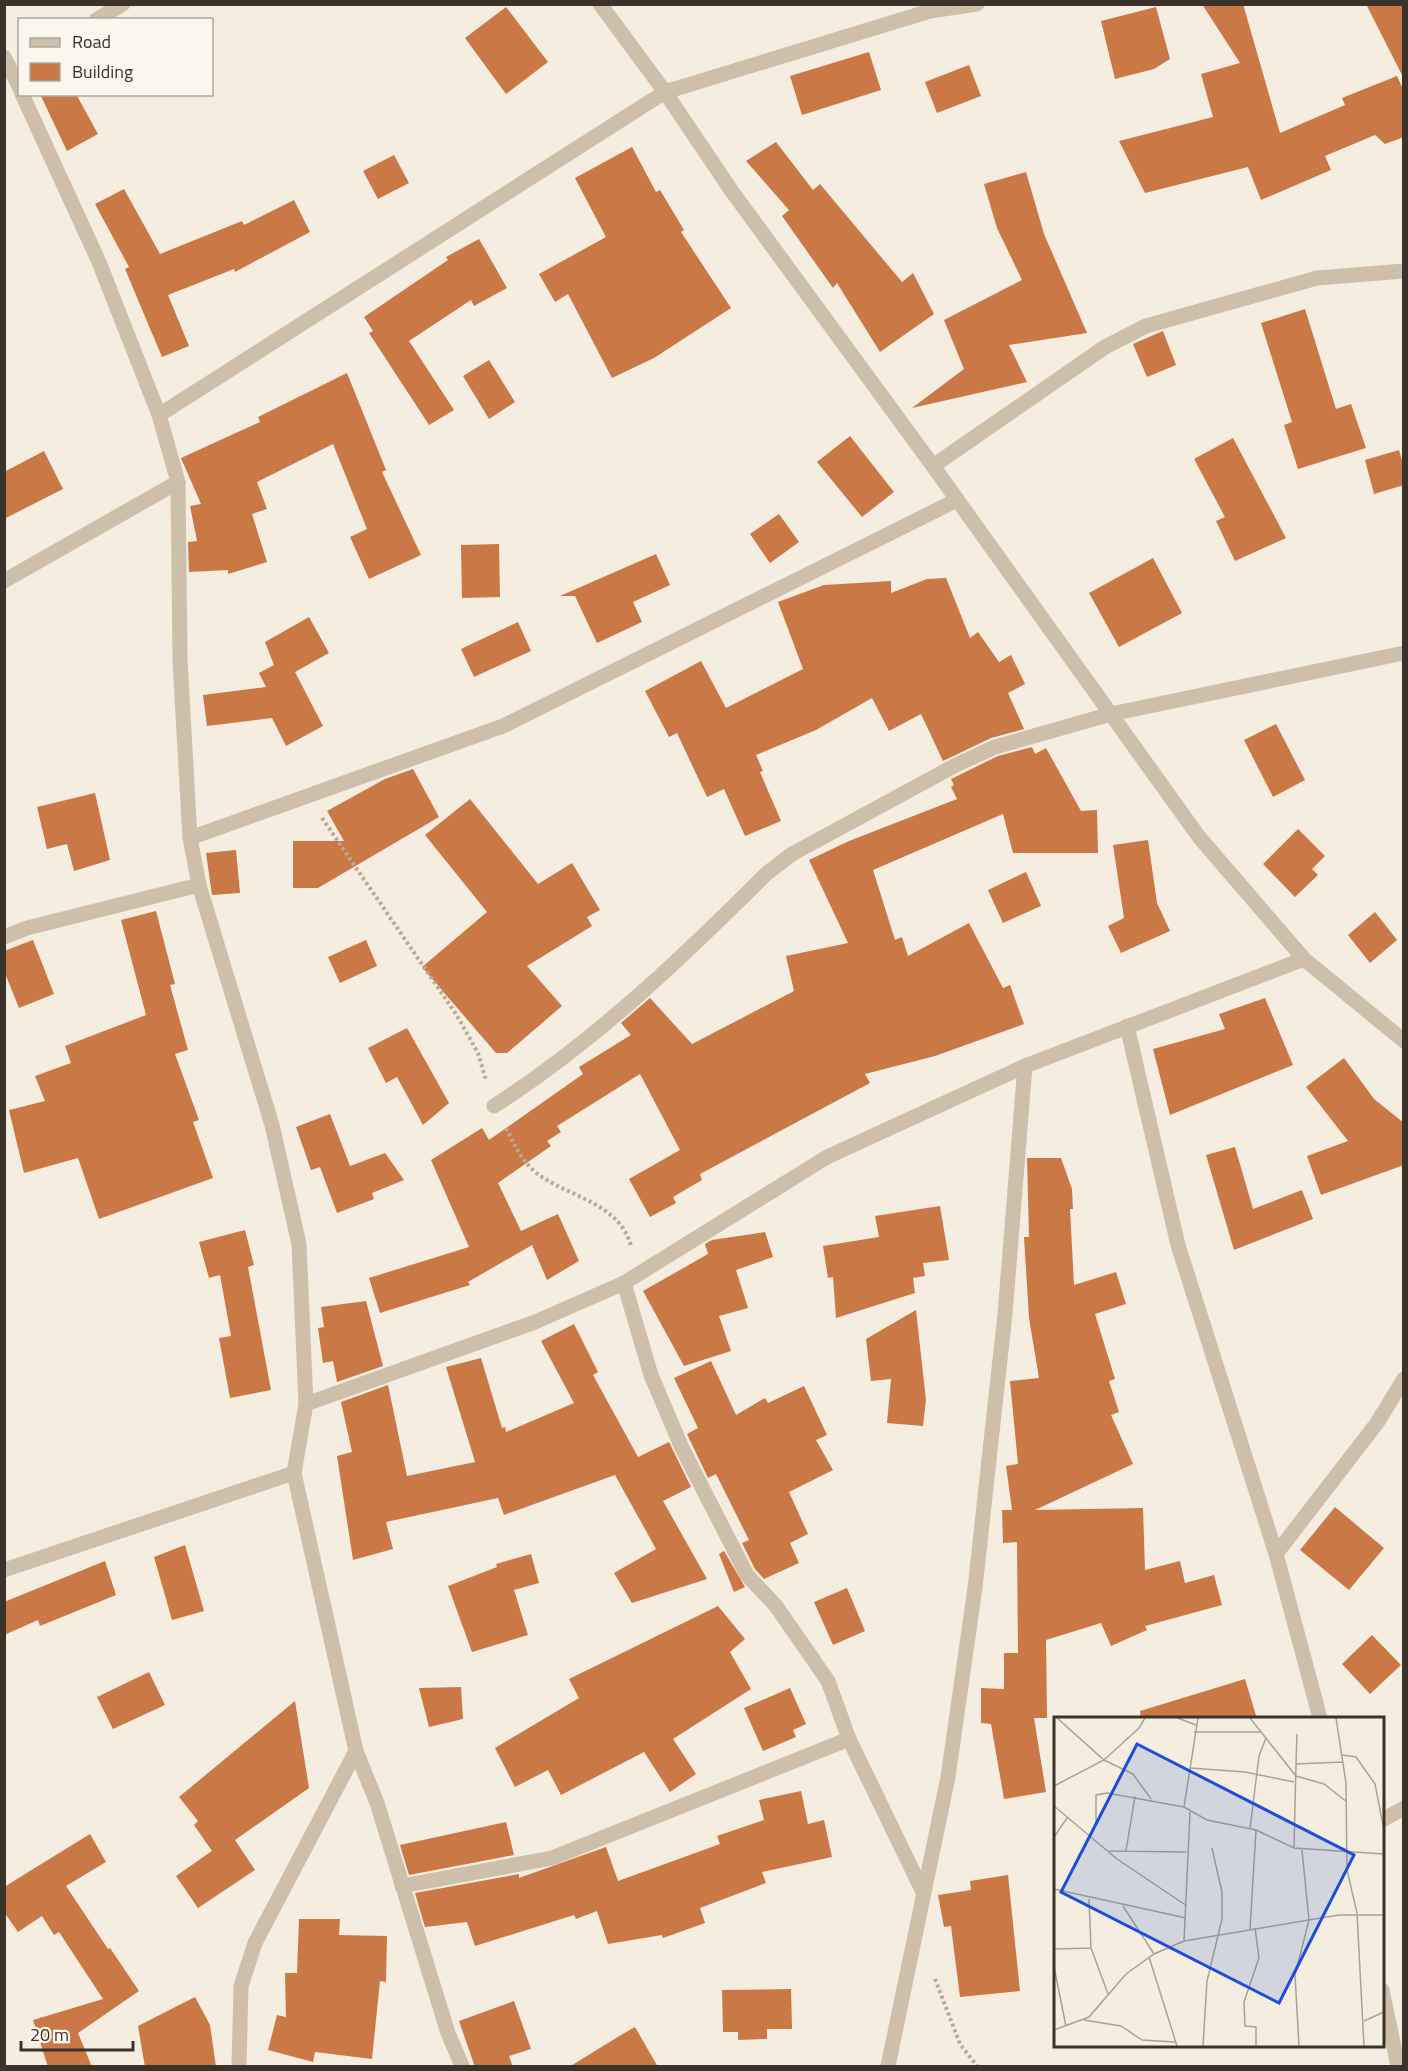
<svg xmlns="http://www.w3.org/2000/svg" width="1408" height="2071" font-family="'Titillium Web',sans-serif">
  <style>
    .building { fill: #cb7847 }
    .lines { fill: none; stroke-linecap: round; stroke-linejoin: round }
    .path { stroke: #baa995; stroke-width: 4; stroke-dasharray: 3 3; stroke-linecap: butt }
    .minor { stroke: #cebfab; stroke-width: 15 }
    .inset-road { fill: none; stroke: #aaa297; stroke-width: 1.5 }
    .view { fill: #1d4ed8; fill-opacity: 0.15; stroke: #1d4ed8; stroke-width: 3 }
    .inset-edge { fill: none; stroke: #3b322a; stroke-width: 3 }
  </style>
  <rect width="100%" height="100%" fill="#f4ede0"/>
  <!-- building -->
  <g class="building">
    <path d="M1202,4H1243L1280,133L1345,105L1342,98L1397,76L1404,91V137L1385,144L1375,135L1325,156L1331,170L1261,200L1248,167L1145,193L1119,141L1213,117L1201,74L1240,63Z"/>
    <path d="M1366,4H1404V79Z"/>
    <path d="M506,7L548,62L506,94L465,38Z"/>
    <path d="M1156,7L1170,59L1154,69L1115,79L1101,21Z"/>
    <path d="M869,52L881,90L802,115L790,76Z"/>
    <path d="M969,65L981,96L937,113L925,82Z"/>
    <path d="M40,94H76L98,134L67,151Z"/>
    <path d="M776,142L813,190L820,184L902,282L913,273L934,314L880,352L837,283L833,288L782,216L789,210L746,161Z"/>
    <path d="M632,147L656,192L660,190L684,230L681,232L731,308L654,358L612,378L568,294L555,302L539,274L606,237L575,178Z"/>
    <path d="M394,155L409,183L378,199L363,171Z"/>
    <path d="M1026,172L1044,234L1087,333L1009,345L1027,382L912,408L964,369L944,320L1022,280L997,228L984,184Z"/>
    <path d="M124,189L160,254L242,221L244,225L294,200L310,232L235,272L234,269L168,295L189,346L162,357L125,269L129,267L95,204Z"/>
    <path d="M479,239L507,288L474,306L471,300L409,341L454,410L429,425L369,333L373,331L364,317L448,260L446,257Z"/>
    <path d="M1305,309L1336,409L1351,404L1366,448L1298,469L1284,425L1292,422L1261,323Z"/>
    <path d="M1163,331L1176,365L1147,377L1133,344Z"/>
    <path d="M489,360L515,402L489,419L463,376Z"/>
    <path d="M347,373L386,470L382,472L421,555L369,579L350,537L367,529L333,444L257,482L267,509L252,514L267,562L228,574V570L189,572L188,542L197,541L190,506L201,504L181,458L260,422L258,417Z"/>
    <path d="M850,436L894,492L862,517L817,462Z"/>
    <path d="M1233,438L1286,538L1235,561L1216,521L1225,517L1194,459Z"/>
    <path d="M1399,450L1404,467V485L1374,494L1365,460Z"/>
    <path d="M44,451L63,489L4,519V472Z"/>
    <path d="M779,514L799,542L770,563L750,534Z"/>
    <path d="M499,544L500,597L462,598L461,545Z"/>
    <path d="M656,554L670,585L633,602L642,622L597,643L575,596H560Z"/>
    <path d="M1153,558L1182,613L1119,647L1089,593Z"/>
    <path d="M946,578L970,638L978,632L999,662L1011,655L1025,684L1008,693L1024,729L991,738L943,761L921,714L889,731L872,698L816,730L756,755L763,771L760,772L781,821L745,836L724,789L707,797L677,733L669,737L645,691L701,661L726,708L803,669L778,602L824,585L891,581V593L927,579Z"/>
    <path d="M309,617L329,653L295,672L323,726L286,746L272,718L207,726L203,695L266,687L259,673L274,665L265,642Z"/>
    <path d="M518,622L531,651L474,677L461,649Z"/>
    <path d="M1276,724L1305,780L1273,797L1244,740Z"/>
    <path d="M1032,747L1035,754L1046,748L1081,811L1097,810L1098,853H1013L1003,814L873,870L895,940L902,937L908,956L969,923L1003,988L1010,985L1024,1024L935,1056L865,1074L870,1083L700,1174L702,1180L673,1197L676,1203L650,1217L629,1179L680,1150L640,1074L557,1126L561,1132L547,1141L551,1146L498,1183L521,1231L558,1214L579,1261L547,1280L532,1245L468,1282L470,1285L380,1313L369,1278L469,1247L431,1160L482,1128L489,1140L583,1074L579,1067L631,1035L621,1023L650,998L692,1044L794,991L786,956L848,943L809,860L849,841L957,799L951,787L954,785L951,779L998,756Z"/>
    <path d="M413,769L439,817L318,888H293V841H344L327,811L385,779Z"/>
    <path d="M95,793L110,860L74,871L67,844L47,849L37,807Z"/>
    <path d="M470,799L538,884L572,863L600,910L587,917L592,926L527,966L562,1006L507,1053H496L422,967L487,912L425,835Z"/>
    <path d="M1298,829L1325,856L1312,869L1318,875L1295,897L1263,864Z"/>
    <path d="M1148,840L1157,903L1170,931L1121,953L1108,926L1124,918L1113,845Z"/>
    <path d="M236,850L240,893L212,895L206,853Z"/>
    <path d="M1026,872L1041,906L1003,923L988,890Z"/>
    <path d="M156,911L175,984L170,985L188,1050L175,1054L199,1120L193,1122L213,1178L99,1219L78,1158L24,1173L9,1110L45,1101L35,1076L71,1063L65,1046L146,1015L121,920Z"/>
    <path d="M1375,912L1397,940L1370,963L1348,935Z"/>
    <path d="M33,940L54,994L19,1008L4,971V951Z"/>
    <path d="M366,940L377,966L340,983L328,957Z"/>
    <path d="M1265,998L1293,1065L1170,1115L1153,1049L1225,1029L1219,1014Z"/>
    <path d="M407,1028L449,1103L423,1125L397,1077L386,1083L368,1048Z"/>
    <path d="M1344,1058L1374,1099L1404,1123V1165L1321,1195L1307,1156L1348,1141L1306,1087Z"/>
    <path d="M330,1114L350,1166L385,1153L404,1180L372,1193L374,1199L337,1213L320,1167L311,1170L296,1127Z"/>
    <path d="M1235,1147L1253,1209L1302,1190L1313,1219L1234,1250L1206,1155Z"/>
    <path d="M1027,1158H1061L1072,1189L1073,1209H1070L1074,1285L1116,1272L1126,1304L1095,1314L1115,1379L1109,1381L1119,1412L1111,1415L1133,1464L1035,1510L1143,1508L1145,1570L1180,1561L1185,1583L1214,1575L1222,1605L1145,1626L1147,1630L1111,1646L1101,1623L1046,1640L1047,1718H1034L1046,1792L1004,1799L991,1724L981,1723V1688L1004,1689V1653H1018L1017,1542L1003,1543L1002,1510H1012L1006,1466L1018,1464L1010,1381L1039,1378L1029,1318L1024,1237H1029Z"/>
    <path d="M940,1206L949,1260L923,1263L925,1276L913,1278L915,1293L836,1318L833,1277L828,1278L823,1246L879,1237L875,1216Z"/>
    <path d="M245,1230L254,1265L248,1267L271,1390L230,1398L219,1338L231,1336L220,1275L209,1278L199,1242Z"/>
    <path d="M765,1232L773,1257L736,1270L748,1308L719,1316L731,1351L684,1366L643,1291L708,1254L705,1244L712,1240Z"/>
    <path d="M366,1301L383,1366L337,1382L333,1361L323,1363L318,1328L324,1327L321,1307Z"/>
    <path d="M916,1310L926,1400L923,1426L887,1423L891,1379L871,1381L866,1339Z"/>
    <path d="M574,1324L598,1372L593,1375L638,1457L669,1442L691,1487L663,1501L707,1579L632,1603L614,1573L656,1549L615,1475L504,1515L498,1498L386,1522L393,1549L353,1560L337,1456L352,1452L341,1402L388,1385L407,1476L475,1462L446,1367L481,1358L502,1428L505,1427L506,1432L574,1403L541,1341Z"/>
    <path d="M711,1361L736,1415L765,1398L768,1403L804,1386L827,1435L816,1440L833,1470L789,1492L808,1534L790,1543L799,1563L764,1579L755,1569L742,1543L749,1540L716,1474L708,1478L687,1434L698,1428L674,1378Z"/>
    <path d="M1335,1507L1384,1548L1349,1590L1300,1550Z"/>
    <path d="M185,1545L204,1611L172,1620L154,1557Z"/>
    <path d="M724,1551L745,1587L734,1592L719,1554Z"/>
    <path d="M531,1554L539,1583L514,1590L528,1635L472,1652L448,1586L497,1567L496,1564Z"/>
    <path d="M105,1561L116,1595L40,1626L38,1620L4,1635V1602Z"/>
    <path d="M847,1588L865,1631L833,1645L814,1602Z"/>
    <path d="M718,1606L745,1639L730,1652L751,1689L673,1739L696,1774L670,1792L644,1752L561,1795L548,1770L515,1787L495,1748L579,1698L569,1679Z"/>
    <path d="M1372,1635L1401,1665L1370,1694L1342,1664Z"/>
    <path d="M149,1672L165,1705L113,1729L97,1697Z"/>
    <path d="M1245,1679L1257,1719H1141L1140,1711Z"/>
    <path d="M461,1687L463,1719L429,1727L419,1688Z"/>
    <path d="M790,1688L806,1724L793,1730L796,1737L763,1751L744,1708Z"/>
    <path d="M295,1701L309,1788L235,1840L255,1870L198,1908L176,1876L212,1851L194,1825L198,1821L179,1797Z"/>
    <path d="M801,1791L808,1824L824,1820L832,1857L762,1872L766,1883L700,1908L705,1923L663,1938L662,1935L608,1944L597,1911L576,1919L574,1915L475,1946L467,1922L425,1927L415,1893L519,1874V1878L606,1847L618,1881L720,1844L717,1836L764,1820L759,1800Z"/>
    <path d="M506,1822L514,1855L409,1875L400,1845Z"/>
    <path d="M90,1834L106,1862L66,1886L108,1949L110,1948L139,1991L78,2033L92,2067H48L33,2020L103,1999L59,1932L54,1935L42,1916L18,1932L4,1912V1887Z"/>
    <path d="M1008,1875L1020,1991L960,1997L951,1926L944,1927L938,1895L971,1890L970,1881Z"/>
    <path d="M299,1919H340L339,1935L387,1936L386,1982L380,1981L372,2059L315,2052L313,2062L268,2050L277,2015L286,2017L285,1973H297Z"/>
    <path d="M791,1989L792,2029H767V2039L738,2040V2032H723L722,1990Z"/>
    <path d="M195,1997L210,2025L216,2067H145L138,2026Z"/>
    <path d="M514,2001L531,2049L509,2056L513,2067H475L459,2021Z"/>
    <path d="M635,2027L658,2067H569L621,2035Z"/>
  </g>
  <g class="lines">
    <!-- path -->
    <g class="path">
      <path d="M322,818L456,1014L478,1053L486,1080"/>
      <path d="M506,1128C514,1144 521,1159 534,1171C565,1197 619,1201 631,1246"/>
      <path d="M935,1979L960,2044L977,2066"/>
    </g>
    <!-- minor -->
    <g class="minor">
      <path d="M600,4L665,92L731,190L933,466L1199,837L1304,959L1404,1041"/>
      <path d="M96,20L123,4"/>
      <path d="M4,57L20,88"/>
      <path d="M22,94L99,262L159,415L178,482L180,660L190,838L199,885L272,1125L299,1244L306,1404L294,1473L356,1751L377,1803L448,2033L462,2066"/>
      <path d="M159,415L665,92L930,11L977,4"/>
      <path d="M933,466L1105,347L1146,326L1317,278L1404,271"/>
      <path d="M4,581L178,482"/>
      <path d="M190,838L503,726L957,500"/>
      <path d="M4,937L27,928L199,885"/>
      <path d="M1127,1026L1178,1245L1276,1554L1320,1718"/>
      <path d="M494,1106C594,1042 682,958 766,874L792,854L956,765L995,747L1111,714L1404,653"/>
      <path d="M624,1283L651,1375L682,1448L747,1575L776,1606L828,1681L849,1739L922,1890"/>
      <path d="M306,1404L535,1322L624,1283L827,1157L1025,1066L1304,959"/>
      <path d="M1276,1554L1377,1423L1404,1379"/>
      <path d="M4,1570L294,1473"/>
      <path d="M1382,1820L1404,1808"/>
      <path d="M402,1886L552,1858L849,1739"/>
      <path d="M1382,1990L1398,2066"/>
      <path d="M239,2066L241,1986L255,1943L356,1751"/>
      <path d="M888,2066L948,1777L975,1588L1005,1314L1025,1066"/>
    </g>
  </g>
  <!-- overview -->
  <g transform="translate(1054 1717)">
    <rect width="330" height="330" fill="#f4ede0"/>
    <path class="inset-road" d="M3,1L50,43L79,57L97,82M124,1L142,8M196,1L242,59L270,67L293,85M282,1L292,66L293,153L303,196L310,329M140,15H206M288,38L302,40L321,67L330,113M242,47L243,17M136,51L191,55L240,65M0,69L50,43L85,11L91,1M0,89L63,142L133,189M130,90L144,1M196,112L205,39L212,21M0,120L13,101M36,121L42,107V78L53,76L130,90L153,103L202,113L240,131L330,137M240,131L242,47L289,45M53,134L132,135M72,134L81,79M0,172L132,201M35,182L37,231M69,189L100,237M201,211L205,241L190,285L191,309L202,310V329M196,212L202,113M130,224L136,95M0,232L37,231L54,277M95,240L123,329M0,250L12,309M30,303L67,309L88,323L121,325M310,304L330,295M0,313L35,300L72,257L100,237L130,224L285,198H330M149,329L153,264L168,202V175L158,131M245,329L241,258L255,203L248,133"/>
    <path class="view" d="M83,27L300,138L225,286L7,175Z"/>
    <rect width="330" height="330" class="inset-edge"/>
  </g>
  <!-- border -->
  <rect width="1408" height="2071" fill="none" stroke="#3b322a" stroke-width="12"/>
  <!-- legend -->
  <rect x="18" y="18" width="195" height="78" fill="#fbf7ed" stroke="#aea89f" stroke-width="1.5"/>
  <rect x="30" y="38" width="30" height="9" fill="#cebfab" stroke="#aea89f" stroke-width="1.5"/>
  <text x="72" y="48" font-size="18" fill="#3b322a">Road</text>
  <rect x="30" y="63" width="30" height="18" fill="#cb7847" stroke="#aea89f" stroke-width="1.5"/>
  <text x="72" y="78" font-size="18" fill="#3b322a">Building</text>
  <!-- scale -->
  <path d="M21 2041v9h112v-9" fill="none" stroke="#3b322a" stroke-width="3"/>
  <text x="30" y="2041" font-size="18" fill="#3b322a" stroke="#fbf7ed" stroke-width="4.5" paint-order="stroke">20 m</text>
</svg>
